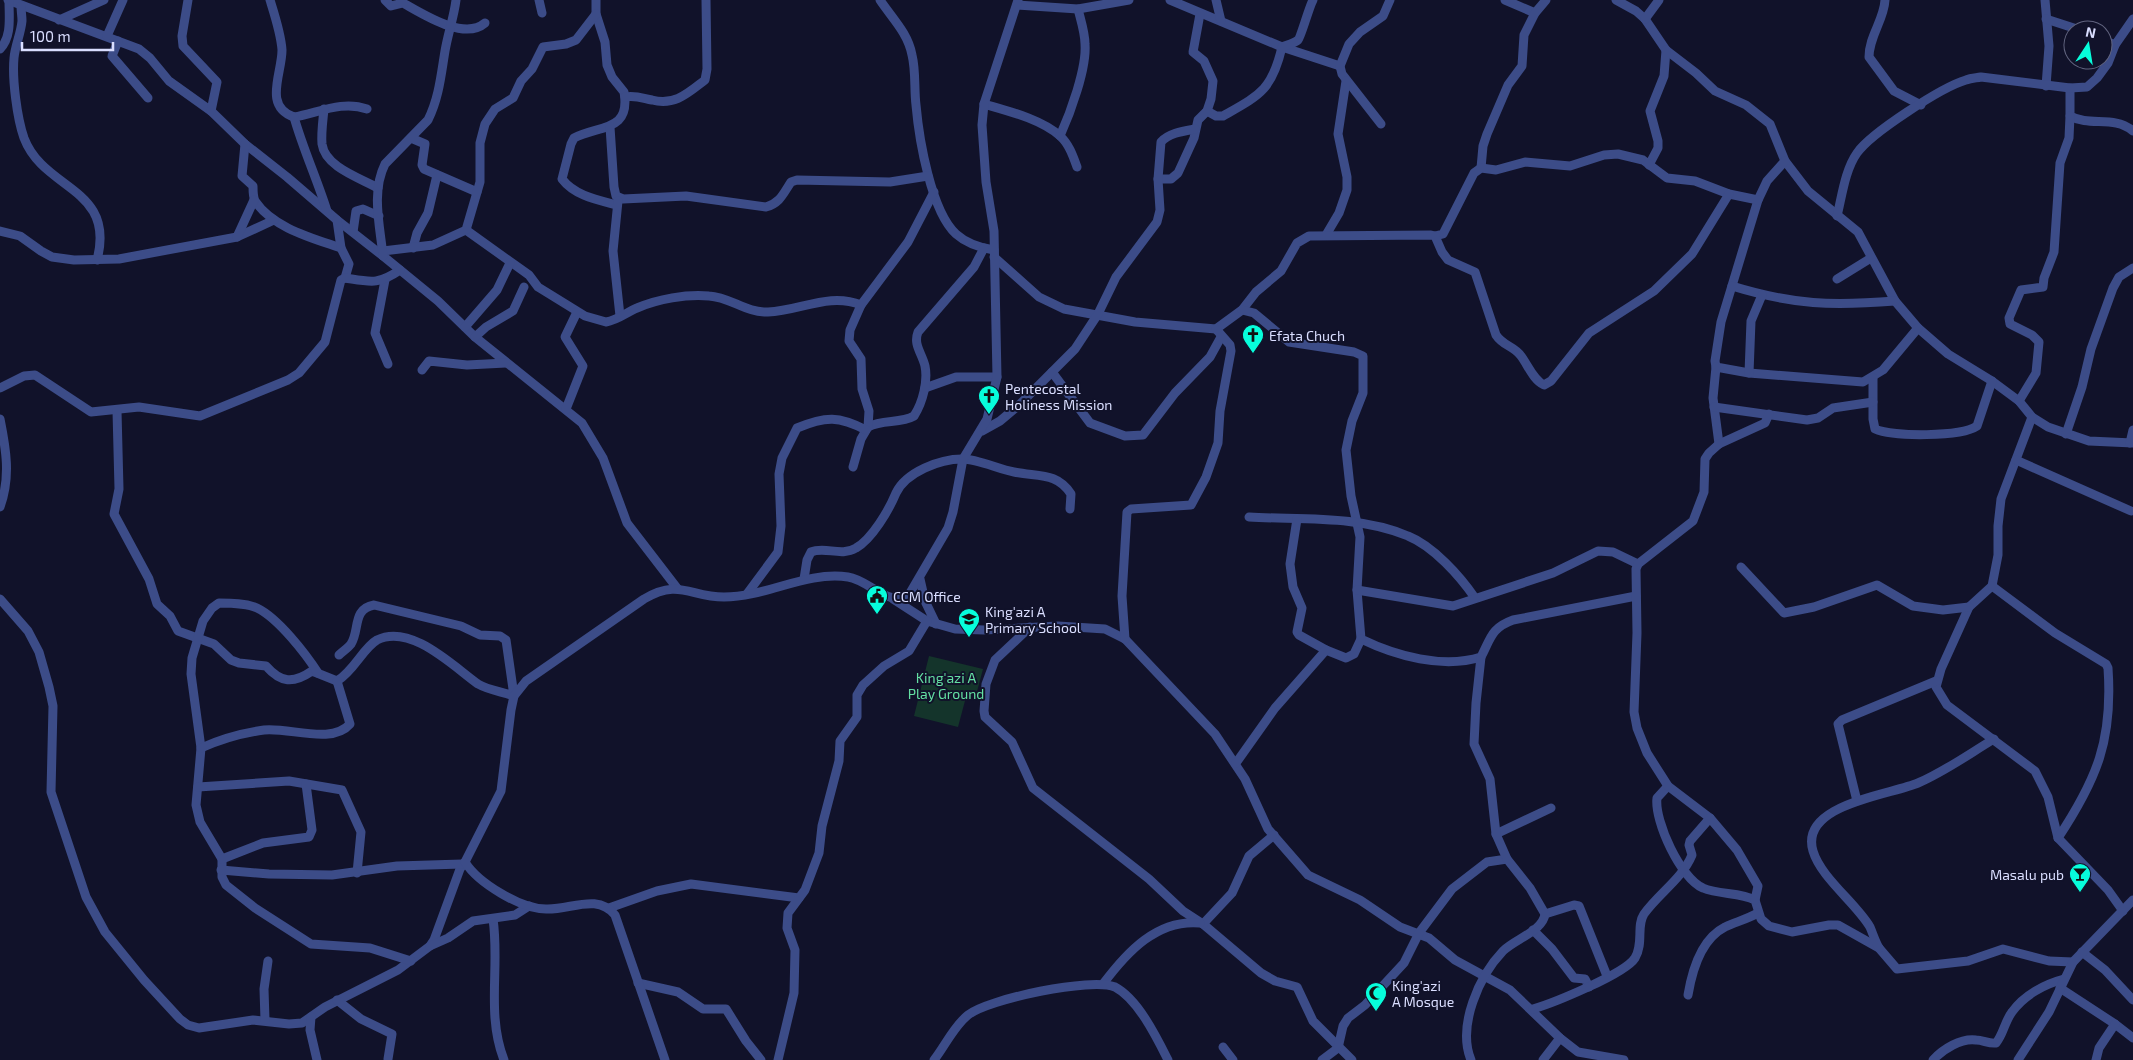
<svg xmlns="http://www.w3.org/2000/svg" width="2133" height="1060" font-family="'Exo 2',sans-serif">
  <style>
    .green { fill: #14342b }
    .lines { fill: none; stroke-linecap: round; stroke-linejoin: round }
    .minor { stroke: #3c4c88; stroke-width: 9 }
    .labels { text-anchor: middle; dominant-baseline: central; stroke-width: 4; stroke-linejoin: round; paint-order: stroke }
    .poi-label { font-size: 14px; fill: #dadeff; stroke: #11122a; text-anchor: start }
    .park-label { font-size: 14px; fill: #64e0a3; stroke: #11122a }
  </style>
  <rect width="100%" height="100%" fill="#11122a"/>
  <!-- green -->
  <path class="green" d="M929,656L983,669L975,699L966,697L958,727L914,716Z"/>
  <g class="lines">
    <!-- minor -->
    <g class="minor">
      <path d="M8,0L139,49L150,58L169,81L211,111L245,144L287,177L337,220L383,256L438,301L475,337L582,423L603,458L627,523L677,588"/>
      <path d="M188,0L182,36L183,46L217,82L211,111"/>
      <path d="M270,0C275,16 281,34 282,50C282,74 263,106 294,117C318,113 342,100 367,109"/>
      <path d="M385,0L391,6L403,3C423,14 464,41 485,23"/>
      <path d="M539,0L542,13"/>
      <path d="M596,0V14L605,42L607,65L612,77L624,92C631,132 599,125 574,138L571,144L562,179C575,196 598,200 617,205"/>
      <path d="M880,0C892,18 908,33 912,55C916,71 914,89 916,105C919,139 931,211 956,234C966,243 981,248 994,250"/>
      <path d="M1170,0L1282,47L1340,66"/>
      <path d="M1216,0L1221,21"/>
      <path d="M1505,0L1535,13"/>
      <path d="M1616,0L1636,11L1645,19L1666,50L1696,73L1715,91L1746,105L1770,124L1785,161L1808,191L1858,232L1895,301L1918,328L1948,354L1992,381L2019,401L2032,417L2048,427L2089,441L2133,443"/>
      <path d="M1885,0C1884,20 1869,36 1869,57L1894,91L1921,105"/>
      <path d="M2045,0L2049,46L2046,86"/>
      <path d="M1017,5L1078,9L1129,0"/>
      <path d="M21,6C21,11 22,16 22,21C21,33 15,46 14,58C12,79 17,118 24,138C44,191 116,187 97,260"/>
      <path d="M1645,19L1659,0"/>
      <path d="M2046,19L2080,30"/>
      <path d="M59,20L104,0"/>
      <path d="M107,36L123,0"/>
      <path d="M2103,40L2115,45"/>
      <path d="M118,41L112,56L148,98"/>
      <path d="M0,49C12,37 9,17 9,1"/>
      <path d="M2070,88V116C2090,127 2114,115 2133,131"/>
      <path d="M625,97C635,95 642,98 652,100C675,106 688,93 705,80L707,69L706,0"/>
      <path d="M984,104C1008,111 1041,119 1060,136C1069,144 1073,156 1077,167"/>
      <path d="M324,109C323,120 321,133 322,144C325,167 360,178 378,188"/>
      <path d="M1207,111L1216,116H1223C1260,95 1272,90 1282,47C1287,45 1295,43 1298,40C1301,37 1309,7 1313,0"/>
      <path d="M294,117C303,149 317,179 327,211"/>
      <path d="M1381,124L1342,74L1340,66L1349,44L1360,32L1383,16L1390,0"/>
      <path d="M610,127L614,187L616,196L623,199L686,196L766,207C780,203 783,194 791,182L797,180L890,182L928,176"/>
      <path d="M1060,136C1070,114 1087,68 1085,44C1085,33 1081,21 1078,9"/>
      <path d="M411,138L425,144L422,165L424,169L477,192"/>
      <path d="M245,144L242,176L253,186C253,191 253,197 255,201C273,228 312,238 341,248"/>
      <path d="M1785,161L1767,181L1758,200L1721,322L1715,361L1716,367L1749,373L1863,382L1883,370L1918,328"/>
      <path d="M1649,165L1658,148V141L1650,111L1664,76L1666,50"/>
      <path d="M1481,168L1483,146L1487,134L1508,85L1522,66L1524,35L1535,13L1546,0"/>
      <path d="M1158,179H1171L1178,173L1194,138L1198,120L1207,111L1211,99L1213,81L1204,61L1193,52L1200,14"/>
      <path d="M618,201L613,251L620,316"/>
      <path d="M1837,216C1842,196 1845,170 1857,153C1871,133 1942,87 1966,80C1971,78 1976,78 1981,77L2070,88L2087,87L2097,78L2108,63L2115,45L2133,19"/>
      <path d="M337,220L341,248L349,264L345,278"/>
      <path d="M466,230L529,275L538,287L551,295L585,316L606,322C618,320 627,312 637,308C658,299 686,294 709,296C730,297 746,313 768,312C800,311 829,292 861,305"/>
      <path d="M0,231L20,236L41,251L52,257L74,260L119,259L237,237L274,220"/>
      <path d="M353,232L356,211L363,209L379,216"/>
      <path d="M1326,235L1339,213L1347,190V177L1338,134L1346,81"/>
      <path d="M1435,236L1443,234L1474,173L1481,168L1496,170L1525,162L1570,166L1604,155L1618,154L1643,160L1667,178L1695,181L1729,194L1758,200"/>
      <path d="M237,237L254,200"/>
      <path d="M413,248L417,233L428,213L437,175"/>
      <path d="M383,251L433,245L466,230L480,182V143L485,124L495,109L513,98L521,81L532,69L543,47L566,44L576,40L596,14"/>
      <path d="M383,256C380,226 371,192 385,164L428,120C439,98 441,75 445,51C448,33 454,17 456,0"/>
      <path d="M994,257L1039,297L1064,309L1135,322L1216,329L1242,310L1256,292L1281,271L1297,243L1309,236L1431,235L1435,236L1442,252L1448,260L1475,272L1496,335C1503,346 1514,346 1521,356C1528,365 1533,380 1544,385L1551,381L1589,333L1654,291L1692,254L1729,194"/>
      <path d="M1837,279L1871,258"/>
      <path d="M385,280L375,333L388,364"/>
      <path d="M1732,286C1794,305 1832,306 1895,301"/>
      <path d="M1242,310L1254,313L1289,342L1354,352L1363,356V393L1352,421L1346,450L1351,496L1360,537L1357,590L1361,639C1396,656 1443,669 1481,657C1491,638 1491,628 1513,620L1636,596"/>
      <path d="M465,327L497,290L510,263"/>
      <path d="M475,337L486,327L513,311L524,287"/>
      <path d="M1716,367L1713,398L1719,444"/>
      <path d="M422,370L429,361L467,365L506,363"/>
      <path d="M1052,372L1090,423L1125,436L1143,435L1175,393L1210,357L1221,337"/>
      <path d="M1749,373L1751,321L1762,295"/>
      <path d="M1873,378V419L1875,429C1893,437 1961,437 1977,426L1992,381"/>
      <path d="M0,388L24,376L35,375L91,412L139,407L200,416L288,380L299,373L325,342L341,280L345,278C371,282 378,285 400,270"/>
      <path d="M925,388L956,377H997"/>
      <path d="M2019,401L2036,373L2039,342L2032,335L2010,324L2009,318L2021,290L2043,287L2044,278L2054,252L2060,163L2069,138L2070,116"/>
      <path d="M1714,407L1807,420L1818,418L1833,408L1873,402"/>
      <path d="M566,409L583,366L565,337L577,312"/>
      <path d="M117,411L119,489L114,514L149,579L157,604L170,616L178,631L214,644L231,660L239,663L266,666C281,683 293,684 312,671L337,681C354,671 363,648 377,640C411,623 454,667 478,684C488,690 503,692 514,696L506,640L500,636L480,635L461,626L374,605C352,609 360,630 351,644C348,648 342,652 339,655"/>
      <path d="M2032,417L2001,499L1998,526V555L1992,586L1969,607L1941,669L1936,687L1947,705L2035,771L2048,797L2058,838L2108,890L2123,911"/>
      <path d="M0,419C6,449 11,477 0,507"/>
      <path d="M868,427C883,419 900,424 914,416C923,402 928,381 925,366C922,353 913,345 918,332L974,267L984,248"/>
      <path d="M982,431L1000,421L1019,405L1075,349L1098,314L1116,277L1157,222L1160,210L1158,179L1161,142C1169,133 1184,131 1195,129"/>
      <path d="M2066,434L2082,387L2091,349L2113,288L2119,277L2133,268"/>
      <path d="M2130,443L2133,430"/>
      <path d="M2016,460L2131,511"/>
      <path d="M853,467L861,439L868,427L869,411L862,389L861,359L849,341L850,330L861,305L908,242L934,192"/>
      <path d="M1249,517C1300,520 1360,515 1408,536C1433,546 1460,576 1475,598"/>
      <path d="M1297,519L1290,564L1293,587L1302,608L1297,632L1299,635L1326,650L1346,658L1354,654L1361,639"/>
      <path d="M1741,567L1784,613L1814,607L1877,585L1913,606L1943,610L1969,607"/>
      <path d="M804,579L807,560L811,552C825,546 841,557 856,548C872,539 889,510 896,493C906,472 940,459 962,459C978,459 998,469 1014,472C1038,477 1057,472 1071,494L1070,509"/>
      <path d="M920,579L925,601L936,624"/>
      <path d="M1992,586L2055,633L2106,664L2108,668C2113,740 2097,779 2058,838"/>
      <path d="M1357,590L1453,606L1553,573L1598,551L1613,552L1638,564"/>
      <path d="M747,594L778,552L781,526L779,474L782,458L797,428C826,416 839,416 866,430"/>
      <path d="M0,599L28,631L39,652L49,687L53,706L51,792L86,897L105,932L144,980L180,1019L188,1025L199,1028L253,1020L289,1024L302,1023L325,1007L398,970L430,946L434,940L460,869L465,862"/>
      <path d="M893,599L927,621L955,629L984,630L1058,626L1105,629L1125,639L1215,734L1245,779L1268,829L1308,875L1360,900L1400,927L1429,938L1455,960L1510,990L1560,1038L1578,1052L1624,1060"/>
      <path d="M1030,627L995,660L986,684L984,711L985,717L1012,742L1033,788L1149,879L1183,911L1203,924L1261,973L1275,981L1297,987L1313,1021L1352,1060"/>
      <path d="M1125,639L1122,596L1127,512L1131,509L1191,505L1206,477L1218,443L1220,411L1231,351L1230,345L1216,329"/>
      <path d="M318,673C306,654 278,618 257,608C246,603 231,603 219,603L212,608L203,621L192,658L191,674L201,748L196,805L200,822L222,859V877L226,885L255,908L311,944L370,948L411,961"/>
      <path d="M201,748C221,739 242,733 264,730C289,727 332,745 350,724L337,681"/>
      <path d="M1236,763L1275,708L1326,650"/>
      <path d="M1668,786L1657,798C1654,821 1681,879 1703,888C1719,895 1740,892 1755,900L1761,919L1769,926L1792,932L1829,925H1838L1879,948L1897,969L1968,961L2003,949L2049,961L2073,962"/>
      <path d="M198,787L289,781L342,790L361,832L357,873"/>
      <path d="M1857,801L1838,724L1842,720L1936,681"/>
      <path d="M1496,834L1551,808"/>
      <path d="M222,859L263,843L309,837L312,830L306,784"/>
      <path d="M221,870L269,874L332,875L397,866L462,864"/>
      <path d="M1755,900L1758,886L1737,850L1710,818L1668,786L1647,753L1637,728L1634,712L1637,633L1636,569L1638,564L1693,521L1704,492L1705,459L1709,453L1719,444L1765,423L1769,414"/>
      <path d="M609,908L657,891L691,884L799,898"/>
      <path d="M1545,914L1574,905L1579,906L1607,976"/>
      <path d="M493,919C500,966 486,1014 504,1060"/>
      <path d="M1203,924L1232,893L1249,856L1274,835"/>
      <path d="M1533,930L1552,949L1574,978L1585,979L1589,987"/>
      <path d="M430,946L448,938L473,921L515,915L529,906"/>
      <path d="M1879,948C1875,941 1873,934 1870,927C1856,903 1821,878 1813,851C1799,804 1890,795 1918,783C1944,772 1969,754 1994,739"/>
      <path d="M2082,952L2105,970L2133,1000"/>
      <path d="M638,983L678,992L703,1009H726L746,1041L761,1060"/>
      <path d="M1103,984C1127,952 1157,919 1200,923"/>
      <path d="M2060,988L2115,1024L2133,1038"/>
      <path d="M1688,995C1692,971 1701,939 1725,927C1736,922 1747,919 1758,913"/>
      <path d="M337,1000L361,1019L392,1034L388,1059"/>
      <path d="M1533,1009C1553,1003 1625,974 1635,958C1644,943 1636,926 1644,914C1659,893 1682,879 1692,855L1689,845L1690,841L1710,818"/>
      <path d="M311,1017L310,1030L317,1060"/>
      <path d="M265,1020L264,989L268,961"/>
      <path d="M1223,1047L1233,1060"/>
      <path d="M665,1060L615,915C597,893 571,910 546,909C521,909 478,883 465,862L501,791L511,710L514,696L526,681L644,599C679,578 690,597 724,597C767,597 805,571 848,577C870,580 890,610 910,593L948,528L953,512L963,459L987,419L997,377L994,231L986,182L982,125L984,104L1018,0"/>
      <path d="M778,1060L794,993L795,950L787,928L788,913L805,890L819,853L822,826L839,761L840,741L857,717V695L863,685L884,666L909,651L927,621"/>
      <path d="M934,1060C945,1046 954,1026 968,1015C988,999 1092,977 1115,987C1138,999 1157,1038 1168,1060"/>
      <path d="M1322,1060L1338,1048L1343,1026L1348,1018L1365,1005L1404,963L1419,933L1452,889L1487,862L1507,859"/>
      <path d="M1471,1060C1457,1026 1479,976 1503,951C1515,939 1543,931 1545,914L1530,888L1507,859L1496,834L1490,779L1474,744L1476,703L1481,657"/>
      <path d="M1543,1060L1560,1038"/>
      <path d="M1933,1060C1943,1049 1961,1038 1976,1040C1983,1040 1989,1044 1996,1043C2003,1035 2005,1021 2012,1012C2024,995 2045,984 2064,979"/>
      <path d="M2018,1060L2049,1012L2073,962L2133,900"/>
      <path d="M2096,1060L2099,1048L2115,1024"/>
    </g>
  </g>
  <!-- icons -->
  <defs>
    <g id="church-pin" transform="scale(1.125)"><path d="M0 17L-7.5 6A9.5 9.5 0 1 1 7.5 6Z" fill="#07fddb" stroke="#11122a"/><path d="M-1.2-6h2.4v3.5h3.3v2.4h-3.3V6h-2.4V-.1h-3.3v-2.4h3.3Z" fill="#111"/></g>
    <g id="civic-pin" transform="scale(1.125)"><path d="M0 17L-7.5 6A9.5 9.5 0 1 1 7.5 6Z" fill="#07fddb" stroke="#11122a"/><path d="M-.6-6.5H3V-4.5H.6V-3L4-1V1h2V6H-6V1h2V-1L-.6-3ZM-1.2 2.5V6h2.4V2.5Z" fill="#111"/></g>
    <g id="school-pin" transform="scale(1.125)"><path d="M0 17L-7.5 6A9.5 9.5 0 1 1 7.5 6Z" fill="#07fddb" stroke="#11122a"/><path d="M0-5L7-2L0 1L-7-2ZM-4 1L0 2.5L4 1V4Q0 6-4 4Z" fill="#111"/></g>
    <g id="bar-pin" transform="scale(1.125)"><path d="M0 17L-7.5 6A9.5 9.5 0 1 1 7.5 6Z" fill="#07fddb" stroke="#11122a"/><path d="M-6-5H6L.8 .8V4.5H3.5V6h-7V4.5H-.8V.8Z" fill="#111"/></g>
    <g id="mosque-pin" transform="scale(1.125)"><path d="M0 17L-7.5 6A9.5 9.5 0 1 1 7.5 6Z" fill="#07fddb" stroke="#11122a"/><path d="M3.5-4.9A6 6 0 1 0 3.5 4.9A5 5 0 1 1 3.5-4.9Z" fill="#111"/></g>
  </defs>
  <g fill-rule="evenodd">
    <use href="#church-pin" x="1253" y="335"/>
    <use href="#church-pin" x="989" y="396"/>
    <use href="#civic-pin" x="877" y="596"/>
    <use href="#school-pin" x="969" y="619"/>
    <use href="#bar-pin" x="2080" y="874"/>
    <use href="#mosque-pin" x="1376" y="993"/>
  </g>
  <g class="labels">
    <!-- poi labels -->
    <g class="poi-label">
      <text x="1269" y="335">Efata Chuch</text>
      <text x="1005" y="388">Pentecostal<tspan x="1005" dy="16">Holiness Mission</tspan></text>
      <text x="893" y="596">CCM Office</text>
      <text x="985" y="611">King'azi A<tspan x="985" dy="16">Primary School</tspan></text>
      <text x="2064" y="874" text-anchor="end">Masalu pub</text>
      <text x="1392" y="985">King'azi<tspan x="1392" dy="16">A Mosque</tspan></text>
    </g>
    <!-- park labels -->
    <g class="park-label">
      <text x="946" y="677">King'azi A<tspan x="946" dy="16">Play Ground</tspan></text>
    </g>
  </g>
  <!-- north arrow -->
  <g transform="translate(2088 45) rotate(12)"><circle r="24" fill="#11122a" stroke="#61647f"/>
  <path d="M0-4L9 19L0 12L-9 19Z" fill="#07fddb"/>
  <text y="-8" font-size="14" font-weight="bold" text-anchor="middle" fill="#dadeff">N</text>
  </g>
  <!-- scale -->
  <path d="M22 42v8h91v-8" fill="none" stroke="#dadeff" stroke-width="2.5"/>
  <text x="30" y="42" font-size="15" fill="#dadeff" stroke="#11122a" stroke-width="4" paint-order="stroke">100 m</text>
</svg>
